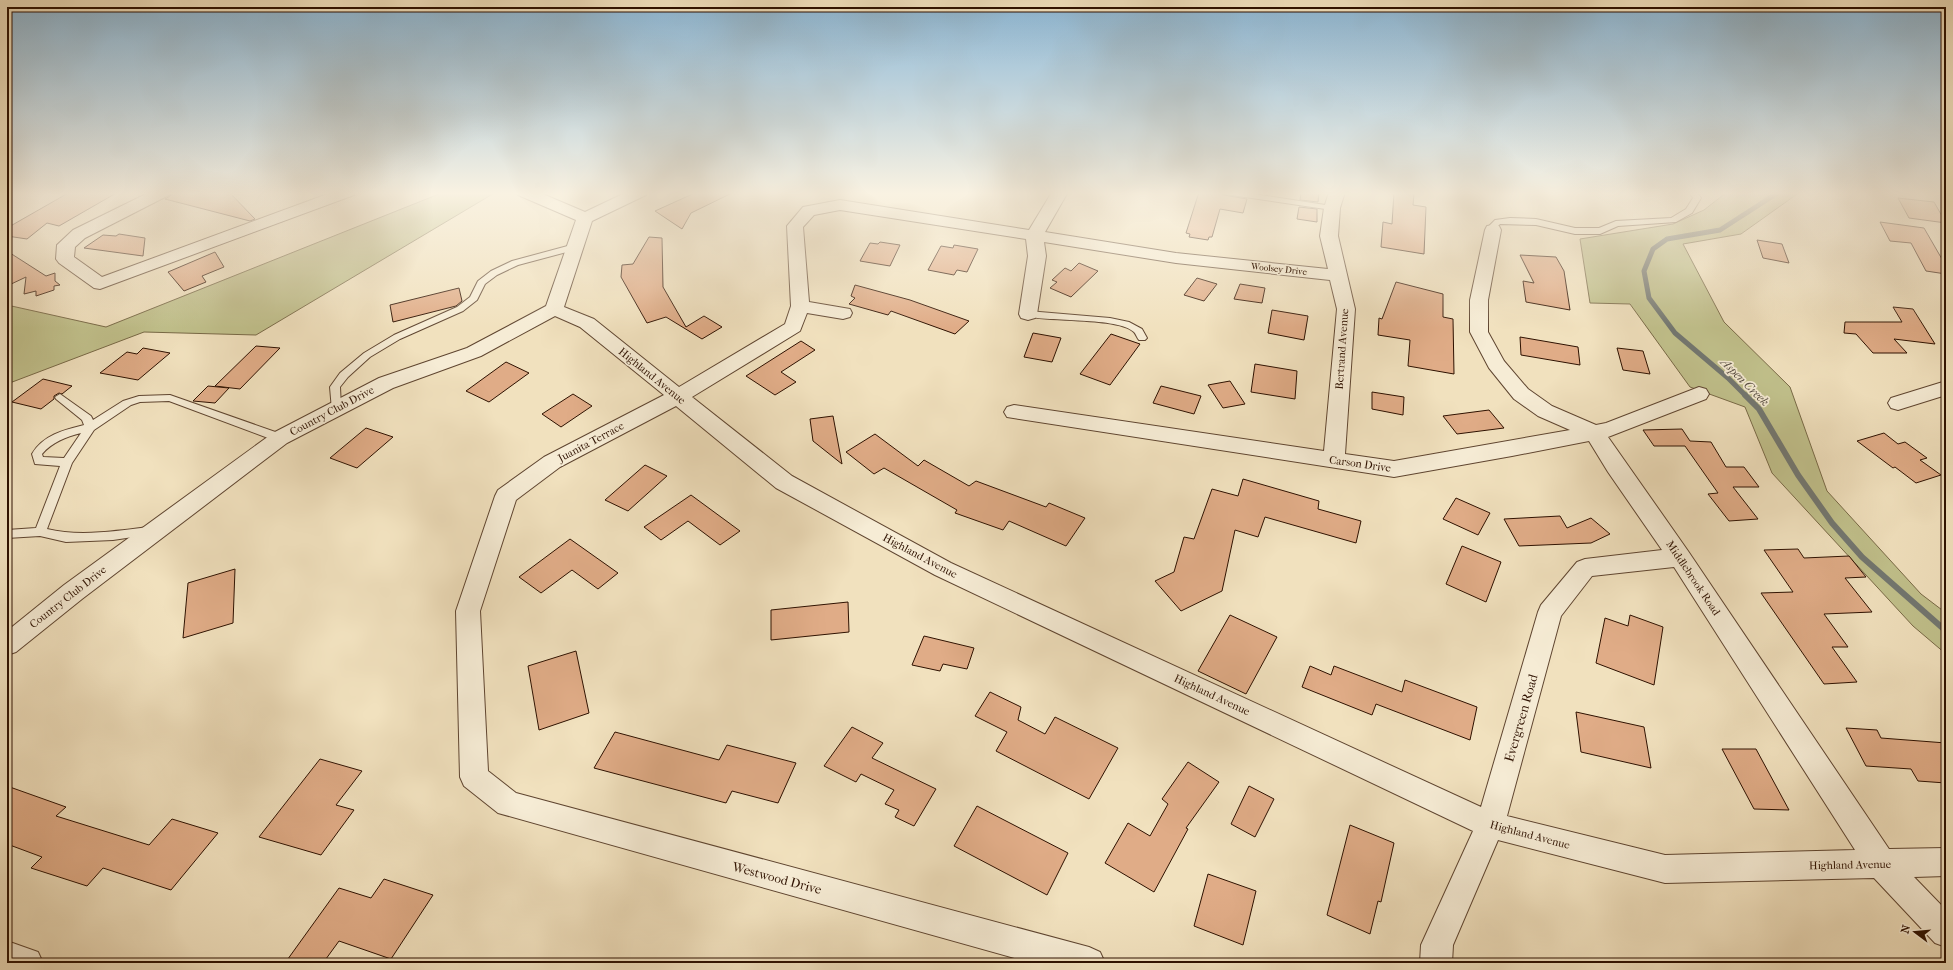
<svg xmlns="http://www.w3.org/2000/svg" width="1953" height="970" font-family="'IM FELL French Canon',serif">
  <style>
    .green { fill: #c1c18c; stroke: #786946 }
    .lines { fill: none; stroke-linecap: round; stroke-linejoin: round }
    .stream-far1 { stroke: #727771; stroke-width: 5 }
    .stream { stroke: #727771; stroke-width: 6 }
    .building { fill: #e0ac87; stroke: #2e1100 }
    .lane-casing { stroke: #5f4530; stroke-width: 2 }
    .street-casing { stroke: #5f4530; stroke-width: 2 }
    .lane { fill: #f6ecd5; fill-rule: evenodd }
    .street { fill: #f6ecd5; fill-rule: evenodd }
    .labels { text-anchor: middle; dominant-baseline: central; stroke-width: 3.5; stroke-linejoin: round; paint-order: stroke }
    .far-street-label { font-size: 9px; fill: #2e1100; stroke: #f6ecd5 }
    .street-label { font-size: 11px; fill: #2e1100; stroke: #f6ecd5 }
    .water-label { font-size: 12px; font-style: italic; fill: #564c42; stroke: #f6ecd5 }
    .near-street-label { font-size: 13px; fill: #2e1100; stroke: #f6ecd5 }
  </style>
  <rect width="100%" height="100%" fill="#f1e1be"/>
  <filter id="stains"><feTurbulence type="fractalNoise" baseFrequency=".005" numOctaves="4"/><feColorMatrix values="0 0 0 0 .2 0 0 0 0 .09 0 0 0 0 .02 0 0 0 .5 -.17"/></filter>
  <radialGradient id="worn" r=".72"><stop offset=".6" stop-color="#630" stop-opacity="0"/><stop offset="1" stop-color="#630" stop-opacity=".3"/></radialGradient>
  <!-- green -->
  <g class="green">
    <path d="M444,192H496L256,335L144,332L7,384V305L106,327Z"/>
    <path d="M1727,192H1800L1741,234L1683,244L1724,322L1790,387L1827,491L1921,594L1946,613V654L1913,626L1772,473L1745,407L1690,387L1630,304L1590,303L1580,239L1673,224L1704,210Z"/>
  </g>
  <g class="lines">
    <!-- stream-far1 -->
    <path class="stream-far1" d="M1746,396L1728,378L1675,333L1649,298L1644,271L1653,249L1667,239L1720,230L1779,192"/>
    <!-- stream -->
    <path class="stream" d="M1745,395L1759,409L1798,475L1832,523L1862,557L1946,631"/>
  </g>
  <!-- building -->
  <g class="building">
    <path d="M70,192H118L59,226L47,223L27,239L7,236V228Z"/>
    <path d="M172,192H229L255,219L250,221L165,199L170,196Z"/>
    <path d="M697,192H734L691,213L682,229L655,211Z"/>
    <path d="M1199,192H1219L1224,195L1247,199L1243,213L1220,209L1212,237H1209L1208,240L1189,237L1190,234L1186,233Z"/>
    <path d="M1301,192H1319L1318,202L1300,200Z"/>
    <path d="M1394,192L1414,194L1413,205L1426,207L1424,254L1381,247L1383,222L1392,224Z"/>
    <path d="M1898,198L1934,202L1946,223L1909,218Z"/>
    <path d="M1299,207L1317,209V222L1297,219Z"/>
    <path d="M1880,222L1924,228L1946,266V274L1926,271L1911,243L1890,241Z"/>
    <path d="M119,234L145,238L143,256L84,248L103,235L116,236Z"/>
    <path d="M649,237L662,238L663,287L686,327L704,316L722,327L702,339L666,317L647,323L621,277L622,265L633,264Z"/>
    <path d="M1757,240L1782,244L1789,263L1763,258Z"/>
    <path d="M880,242L900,245L890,266L860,261L870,243L878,244Z"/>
    <path d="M954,245L978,249L967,272L957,270L954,275L928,270L941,246L953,248Z"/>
    <path d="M7,251L46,276L55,273V281L60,285L54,286V290L36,296V291L24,294L26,277L7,286Z"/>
    <path d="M215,252L224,267L202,276L206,282L184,291L168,272Z"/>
    <path d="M1520,255L1556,257L1564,271L1570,310L1526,302L1523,281L1534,283Z"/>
    <path d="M1079,263L1098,271L1071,297L1050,288L1057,282L1052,280L1065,268L1071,271Z"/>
    <path d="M1197,278L1217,284L1204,301L1184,295Z"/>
    <path d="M1396,282L1443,294V317L1453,319L1454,374L1408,366L1410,340L1378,335L1379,318L1382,319Z"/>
    <path d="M1240,284L1265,288L1262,303L1234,299Z"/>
    <path d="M855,285L910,300L969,321L955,334L891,311L888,315L849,304L855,298L851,296Z"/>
    <path d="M459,288L462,301L456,306L393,322L390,305Z"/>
    <path d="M1893,307L1913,309L1935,344L1894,339L1907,353H1873L1856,334L1844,333L1845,322H1902Z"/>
    <path d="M1272,310L1308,316L1304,340L1268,333Z"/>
    <path d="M1033,333L1061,338L1052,362L1024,357Z"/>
    <path d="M1111,334L1140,344L1110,385L1080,374Z"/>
    <path d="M1520,337L1578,347L1580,365L1521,355Z"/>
    <path d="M801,341L815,350L781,372L796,382L775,395L746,376Z"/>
    <path d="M256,346L280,348L240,389L215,386Z"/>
    <path d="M143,348L170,353L138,380L100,373L127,352L137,354Z"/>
    <path d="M1617,348L1643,351L1650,374L1623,370Z"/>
    <path d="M506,362L529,373L489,402L466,391Z"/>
    <path d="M1255,364L1297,371L1295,399L1251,392Z"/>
    <path d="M43,379L72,386L62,394L59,393L54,396V399L41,409L12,402Z"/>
    <path d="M1230,381L1245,404L1223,408L1208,385Z"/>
    <path d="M208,386L229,388L215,403L193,401Z"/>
    <path d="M1161,386L1201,396L1194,414L1153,403Z"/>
    <path d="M1372,392L1404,397L1403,415L1372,409Z"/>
    <path d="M573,394L592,406L561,427L542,414Z"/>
    <path d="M1489,410L1504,428L1457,434L1443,416Z"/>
    <path d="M833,416L842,464L813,441L810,419Z"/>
    <path d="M366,428L393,437L357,468L330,458Z"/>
    <path d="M1682,429L1690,441L1711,442L1726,467H1744L1759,487H1733L1758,519L1729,521L1708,494L1718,493L1685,446H1654L1643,430Z"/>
    <path d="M1884,433L1898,444L1905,442L1927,458L1920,460L1941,475L1916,483L1895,467L1893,468L1857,441Z"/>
    <path d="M875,434L918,466L924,460L969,486L976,481L1046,507L1049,503L1085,518L1066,546L1009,521L1003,530L955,513L957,510L884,468L874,474L846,452Z"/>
    <path d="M645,465L667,476L628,511L605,500Z"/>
    <path d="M1243,479L1319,501L1318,509L1361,521L1356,543L1265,517L1258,537L1235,530L1222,591L1181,611L1155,581L1174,572L1184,537L1194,539L1212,489L1238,496Z"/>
    <path d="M691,495L740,531L720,545L688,521L661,540L644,527Z"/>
    <path d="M1456,498L1490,513L1478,535L1443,519Z"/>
    <path d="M1560,516L1567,528L1591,518L1610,534L1591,543L1519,546L1504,519Z"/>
    <path d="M570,539L618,573L598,589L572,570L541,593L519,577Z"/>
    <path d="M1462,546L1501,562L1486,602L1446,584Z"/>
    <path d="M1798,549L1804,558L1849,556L1866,577L1845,578L1872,612L1824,614L1848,647H1832L1857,682L1824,684L1761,593L1793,592L1764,550Z"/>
    <path d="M235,569L233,623L183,638L188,583Z"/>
    <path d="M848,602L849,632L771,640V610Z"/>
    <path d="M1230,615L1277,637L1246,694L1198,671Z"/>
    <path d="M1630,615L1663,627L1654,685L1596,663L1605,618L1628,626Z"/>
    <path d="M924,636L974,648L967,669L943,664L940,671L912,665Z"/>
    <path d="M576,651L589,713L539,730L528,666Z"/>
    <path d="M1310,666L1331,675L1334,666L1402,692L1405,680L1477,707L1470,740L1376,704L1372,715L1302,687Z"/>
    <path d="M990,692L1021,707L1018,720L1045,734L1055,717L1118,748L1089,799L996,751L1007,732L975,716Z"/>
    <path d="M1576,712L1644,727L1651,768L1581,752Z"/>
    <path d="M852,727L883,743L872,758L936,789L914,826L895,817L899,810L885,804L894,790L861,774L856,782L824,766Z"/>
    <path d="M1846,728L1877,730L1881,738L1946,743V783L1918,781L1911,769L1866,766Z"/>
    <path d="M615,732L719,760L727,745L796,763L778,803L732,791L726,803L594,768Z"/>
    <path d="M1722,749H1756L1789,810L1754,809Z"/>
    <path d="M320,759L362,771L336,805L354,810L321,855L259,837Z"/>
    <path d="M1188,762L1219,782L1186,828L1188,829L1154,892L1105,863L1128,823L1150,836L1168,804L1162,799Z"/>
    <path d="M7,786L66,807L56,816L149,845L172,819L218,833L171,890L103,868L87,886L31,868L42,857L7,844Z"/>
    <path d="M1249,786L1274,799L1255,837L1231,824Z"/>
    <path d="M977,806L1068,853L1047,895L954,846Z"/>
    <path d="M1350,825L1394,843L1381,902L1378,901L1370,934L1327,915Z"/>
    <path d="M1208,874L1256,891L1243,945L1194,926Z"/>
    <path d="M384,879L433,895L391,959L339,941L323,963H285L339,888L371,898Z"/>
  </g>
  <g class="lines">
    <!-- lane casing -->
    <g class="lane-casing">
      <g id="lane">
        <path d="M1220,192H1241L1332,206L1336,208L1332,210L1224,194Z"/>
        <path d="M1689,192H1697L1701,198L1692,213L1676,222L1618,226L1600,234H1575L1536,225L1500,224L1496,228V232H1490L1488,227L1495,220L1510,218L1536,219L1575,228H1599L1616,221L1671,218L1686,209L1693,198Z"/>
        <path d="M575,244L578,245V249L518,265L497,275L485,284L477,300L463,311L400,339L370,357L348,377L340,387L341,408L336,411L332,410L330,387L340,373L364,353L394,335L457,307L470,297L478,281L491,271L512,261Z"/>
        <path d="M1028,311L1110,318L1129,322L1142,329L1147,338L1145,340H1139C1137,338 1136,334 1134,332C1118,317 1049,322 1025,316V312Z"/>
        <path d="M60,394L91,416L93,420L123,401L139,396L170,395L284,435L285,438L280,442L276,441L169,401L140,402L131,405L94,430L72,463L47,529C80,537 115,531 149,527L153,528L155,531L153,534L113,540L66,542L40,536L7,538V530L36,528L60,466L35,464L32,454C43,435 64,430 84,425L82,420L56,399L55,397ZM81,433L64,458L43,457L42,454C52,442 66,437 81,433Z"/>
      </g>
    </g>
    <!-- street casing -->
    <g class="street-casing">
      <g id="street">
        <path d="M150,192H171L169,195L85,238L75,247L74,257L102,277L333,192H356L354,195L100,289L94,288L59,263L56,259L57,245L73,230Z"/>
        <path d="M516,192H538L585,212L627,192H648L646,195L592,221L564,307L594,319L679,387L785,324L791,306L787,226L803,207L840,200L1029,230L1052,192H1068L1045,232L1176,253L1328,269L1320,236L1324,208L1329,192H1345L1340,208L1338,236L1355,309L1345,454L1394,461L1570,430L1538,416L1514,399L1489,368L1470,332V300L1485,230L1487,226L1493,225L1499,226L1501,230L1488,300V332L1504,361L1528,389L1552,406L1596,425L1606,423L1699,387L1706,389L1709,394L1706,399L1608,437L1688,551L1889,849L1946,848V876L1914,877L1946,910V947L1935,943L1874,878L1665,883L1498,840L1453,945L1452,963H1420L1421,945L1473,831L935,575L776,488L676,406L560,467L516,500L480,611L488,771L516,793L1089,947L1100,952L1105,963H1032L498,813L464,786L460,777L456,611L495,496L498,490L544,457L664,395L580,327L555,316L481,356L393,388L287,443L82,599L16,652L7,655V631L64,585L273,433L379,378L467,348L546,306L576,220L518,195ZM840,210L1026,239L1028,256L1019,314L1021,318L1028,320L1035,318L1037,314L1046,256L1044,242L1176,263L1330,280L1337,309L1324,451L1014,405L1007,407L1004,412L1007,417L1394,477L1512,456L1589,441L1608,472L1662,550L1585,559L1577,562L1541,605L1538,612L1481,807L951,563L792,476L692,397L800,331L807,313L843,319L850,317L852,313L850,309L809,302L803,227L814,215ZM1674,567L1855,850L1665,855L1507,816L1561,616L1592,576Z"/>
        <path d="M1946,381V395L1898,410L1891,408L1888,403L1891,398Z"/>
        <path d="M7,941L38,952L43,963H7Z"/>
      </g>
    </g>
    <!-- lane -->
    <use href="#lane" class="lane"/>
    <!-- street -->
    <use href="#street" class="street"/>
  </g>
  <!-- sky -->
  <linearGradient id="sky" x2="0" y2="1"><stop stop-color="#8bb7d6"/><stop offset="0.59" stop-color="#f9f2e2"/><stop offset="1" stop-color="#f9f2e2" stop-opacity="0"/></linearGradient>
  <rect width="1953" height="328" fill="url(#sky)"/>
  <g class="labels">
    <!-- far-street labels -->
    <g class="far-street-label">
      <text transform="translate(1279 269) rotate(6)">Woolsey Drive</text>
    </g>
    <!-- street labels -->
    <g class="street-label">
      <text transform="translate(1342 349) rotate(-86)">Bertrand Avenue</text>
      <text transform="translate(652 376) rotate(39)">Highland Avenue</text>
      <text transform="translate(332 411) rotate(-28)">Country Club Drive</text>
      <text transform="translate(591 442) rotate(-28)">Juanita Terrace</text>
      <text transform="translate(1360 464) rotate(8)">Carson Drive</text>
      <text transform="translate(920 556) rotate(28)">Highland Avenue</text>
      <text transform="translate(1693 578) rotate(56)">Middlebrook Road</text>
      <text transform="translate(68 597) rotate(-38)">Country Club Drive</text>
      <text transform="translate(1212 695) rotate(25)">Highland Avenue</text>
      <text transform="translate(1530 835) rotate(15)">Highland Avenue</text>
      <text transform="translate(1850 865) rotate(-1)">Highland Avenue</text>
    </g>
    <!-- water labels -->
    <g class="water-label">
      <text transform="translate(1745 382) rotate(45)">Aspen Creek</text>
    </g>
    <!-- near-street labels -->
    <g class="near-street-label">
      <text transform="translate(1521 718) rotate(-74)">Evergreen Road</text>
      <text transform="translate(777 878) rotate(15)">Westwood Drive</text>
    </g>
  </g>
  <!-- margin -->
  <rect width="1953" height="970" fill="none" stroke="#f1e1be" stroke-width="24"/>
  <rect x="8" y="8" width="1937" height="954" fill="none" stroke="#2e1100" stroke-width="2"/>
  <rect x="12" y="12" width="1929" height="946" fill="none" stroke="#2e1100"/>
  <!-- north arrow -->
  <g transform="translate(1915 932) rotate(286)" stroke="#f6ecd5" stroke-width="3" paint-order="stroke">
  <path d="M0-3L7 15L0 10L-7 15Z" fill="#2e1100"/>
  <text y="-6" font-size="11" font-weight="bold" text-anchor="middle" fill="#2e1100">N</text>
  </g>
  <rect width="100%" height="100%" filter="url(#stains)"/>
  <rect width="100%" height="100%" fill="url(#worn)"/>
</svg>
